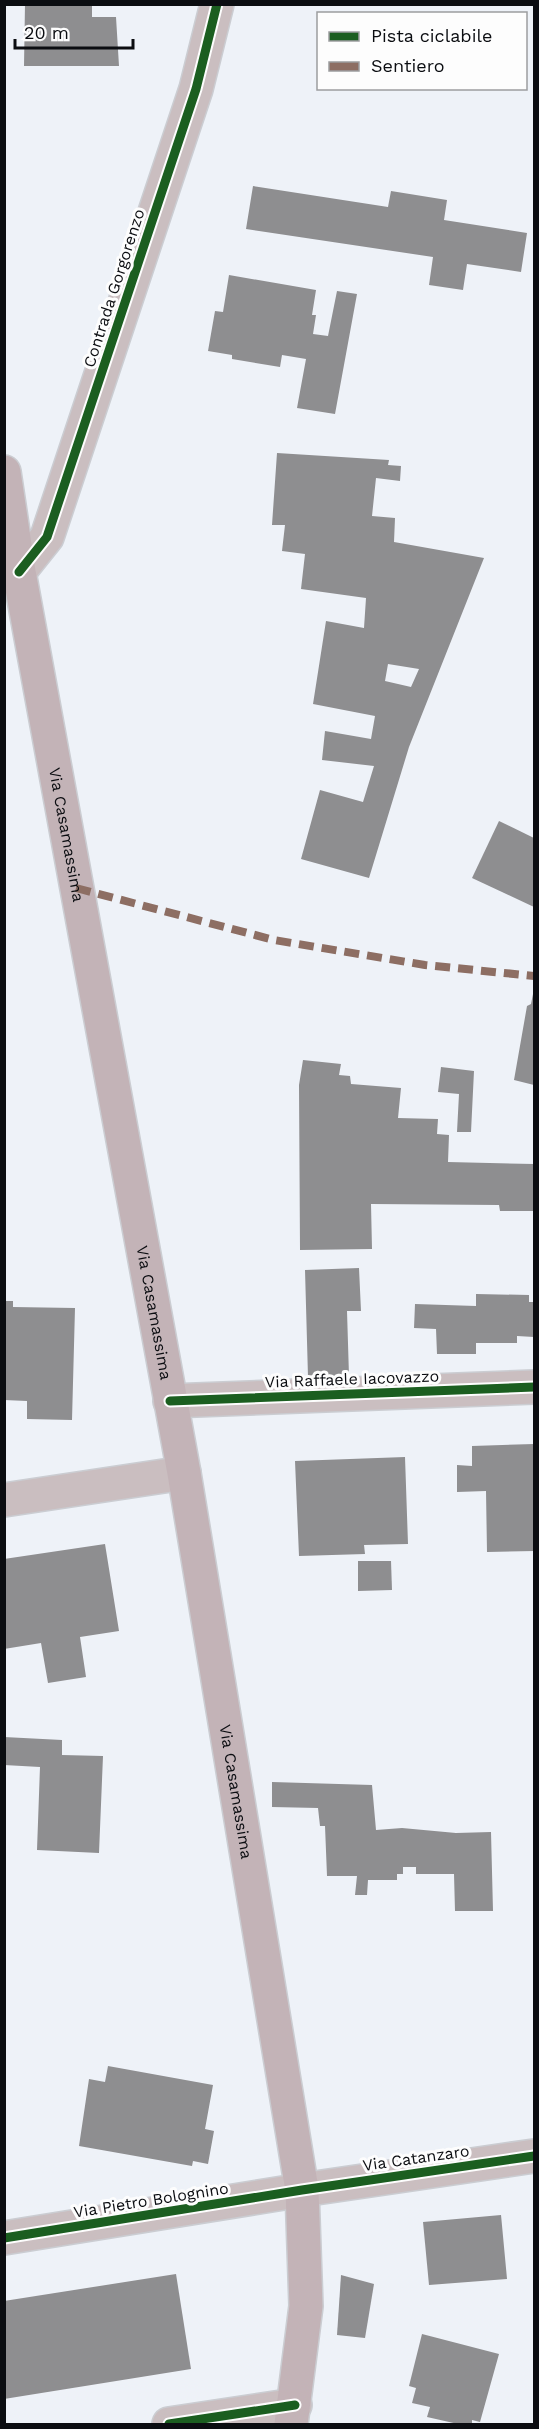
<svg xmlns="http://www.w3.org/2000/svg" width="539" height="2429" font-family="'Work Sans',sans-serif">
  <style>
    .building { fill: #8e8e90; fill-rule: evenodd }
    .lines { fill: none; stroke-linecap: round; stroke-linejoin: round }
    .street-casing { stroke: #cbcdd2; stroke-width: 36 }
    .secondary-casing { stroke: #cbcdd2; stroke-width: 36 }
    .street { stroke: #cabec0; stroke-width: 33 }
    .secondary { stroke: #c3b3b7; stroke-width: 33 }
    .quiet { stroke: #8d6e63; stroke-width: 8; stroke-dasharray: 15 8; stroke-linecap: butt }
    .cycleway-casing { stroke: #fdfdfd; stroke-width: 13 }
    .cycleway { stroke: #1b5e20; stroke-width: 9 }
    .labels { text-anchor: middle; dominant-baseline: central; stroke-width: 6; stroke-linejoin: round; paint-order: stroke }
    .street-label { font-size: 16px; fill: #0b0d11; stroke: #fdfdfd }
  </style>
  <rect width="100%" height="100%" fill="#eef2f8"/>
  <!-- building -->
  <g class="building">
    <path d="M25,4H92V17H116L119,66H24Z"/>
    <path d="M253,186L388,207L391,191L447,200L444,220L527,233L521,272L467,264L463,290L429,285L433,257L246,229Z"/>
    <path d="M229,275L316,290L312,315H316L313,334L328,336L337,291L357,294L335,414L297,408L306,359L282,355L280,367L232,359V355L208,351L215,311L223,312Z"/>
    <path d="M277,453L389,460L388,465L401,466L400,481L376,478L372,516L395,518L394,542L484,558L409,747L369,878L301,859L320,790L363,802L374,766L322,760L325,731L371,739L375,716L313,704L326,621L364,628L366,598L301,589L305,554L282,551L285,525H272ZM388,664L419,669L411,687L385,681Z"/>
    <path d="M499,821L534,838V907L472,878Z"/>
    <path d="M533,994H534V1085L514,1080L527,1006L531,1004Z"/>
    <path d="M303,1060L341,1064L339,1075L350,1076L351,1084L401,1088L398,1118L438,1119L437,1134L449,1135L448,1162L534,1164V1211H500L499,1205L371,1204L372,1249L300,1250L299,1085Z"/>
    <path d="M441,1067L474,1071L471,1132H457L459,1094L438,1092Z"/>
    <path d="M359,1268L361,1311H347L349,1376L308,1377L305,1270Z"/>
    <path d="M476,1294L529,1295V1302H534V1337L517,1336V1343H476V1354H437L436,1329L414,1328L415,1304L476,1306Z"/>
    <path d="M4,1301H13V1307L75,1308L72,1420L27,1419V1401L4,1400Z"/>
    <path d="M534,1444V1551L487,1552L486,1491L457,1492V1465L472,1466V1446Z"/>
    <path d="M405,1457L408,1544L364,1545L365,1554L299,1556L295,1461Z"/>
    <path d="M105,1544L119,1631L80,1637L86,1677L48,1683L41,1643L4,1649V1559Z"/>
    <path d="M358,1561H391L392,1590L358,1591Z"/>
    <path d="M4,1737L62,1740V1755L103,1756L99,1853L37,1850L40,1767L4,1765Z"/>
    <path d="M272,1782L372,1785L376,1830L402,1828L456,1833L491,1832L493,1911H455L454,1874H416V1867H403V1874H397V1880H368L367,1895H355L357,1876H327L325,1826H320L318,1808L272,1807Z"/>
    <path d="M108,2066L213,2085L205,2129L214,2131L208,2164L193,2161L192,2166L79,2146L89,2079L105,2082Z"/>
    <path d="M501,2215L507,2279L429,2285L423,2222Z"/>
    <path d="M176,2274L191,2369L4,2399V2301Z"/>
    <path d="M341,2275L374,2284L365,2338L337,2335Z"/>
    <path d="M422,2334L499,2354L480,2422L472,2420V2424H458L427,2417L430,2407L412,2403L416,2388L409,2386Z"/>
  </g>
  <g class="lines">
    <!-- street casing -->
    <g class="street-casing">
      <g id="street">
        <path d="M19,572L47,537L196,89L217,4"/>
        <path d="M170,1401L534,1387"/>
        <path d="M4,1500L184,1473"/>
        <path d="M4,2238L302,2190L534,2156"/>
        <path d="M169,2424L295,2405"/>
      </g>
    </g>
    <!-- secondary casing -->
    <g class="secondary-casing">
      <g id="secondary">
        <path id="s1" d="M4,472L19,572L184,1473L302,2190L306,2306L291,2424"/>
      </g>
    </g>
    <!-- street -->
    <use href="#street" class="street"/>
    <!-- secondary -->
    <use href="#secondary" class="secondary"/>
    <!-- quiet -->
    <path class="quiet" d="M76,888L274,940L425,965L534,976"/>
    <!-- cycleway casing -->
    <g class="cycleway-casing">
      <g id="cycleway">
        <path d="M19,572L47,537L196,89L217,4"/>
        <path d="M170,1401L534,1387"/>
        <path d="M4,2238L302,2190L534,2156"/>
        <path d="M169,2424L295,2405"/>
      </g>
    </g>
    <!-- cycleway -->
    <use href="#cycleway" class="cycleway"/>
  </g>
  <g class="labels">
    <!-- street labels -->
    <g class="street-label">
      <text transform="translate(114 288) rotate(-72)">Contrada Gorgorenzo</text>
      <text stroke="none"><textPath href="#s1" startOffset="368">Via Casamassima</textPath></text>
      <text stroke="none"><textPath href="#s1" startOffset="854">Via Casamassima</textPath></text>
      <text transform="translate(352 1379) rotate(-2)">Via Raffaele Iacovazzo</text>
      <text stroke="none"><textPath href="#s1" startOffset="1340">Via Casamassima</textPath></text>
      <text transform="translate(416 2158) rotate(-8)">Via Catanzaro</text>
      <text transform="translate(151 2200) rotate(-9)">Via Pietro Bolognino</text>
    </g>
  </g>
  <!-- border -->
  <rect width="539" height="2429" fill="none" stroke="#0b0d11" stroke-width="12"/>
  <!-- legend -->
  <rect x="317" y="12" width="210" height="78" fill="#fdfdfd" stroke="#9c9d9f" stroke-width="1.5"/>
  <rect x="329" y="32" width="30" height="9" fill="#1b5e20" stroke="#9c9d9f" stroke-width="1.5"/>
  <text x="371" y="42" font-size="18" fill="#0b0d11">Pista ciclabile</text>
  <rect x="329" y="62" width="30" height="9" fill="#8d6e63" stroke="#9c9d9f" stroke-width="1.5"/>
  <text x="371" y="72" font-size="18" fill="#0b0d11">Sentiero</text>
  <!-- scale -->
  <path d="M15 39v9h118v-9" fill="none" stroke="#0b0d11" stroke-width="3"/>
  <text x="24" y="39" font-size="18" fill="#0b0d11" stroke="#fdfdfd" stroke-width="4.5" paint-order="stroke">20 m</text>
</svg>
